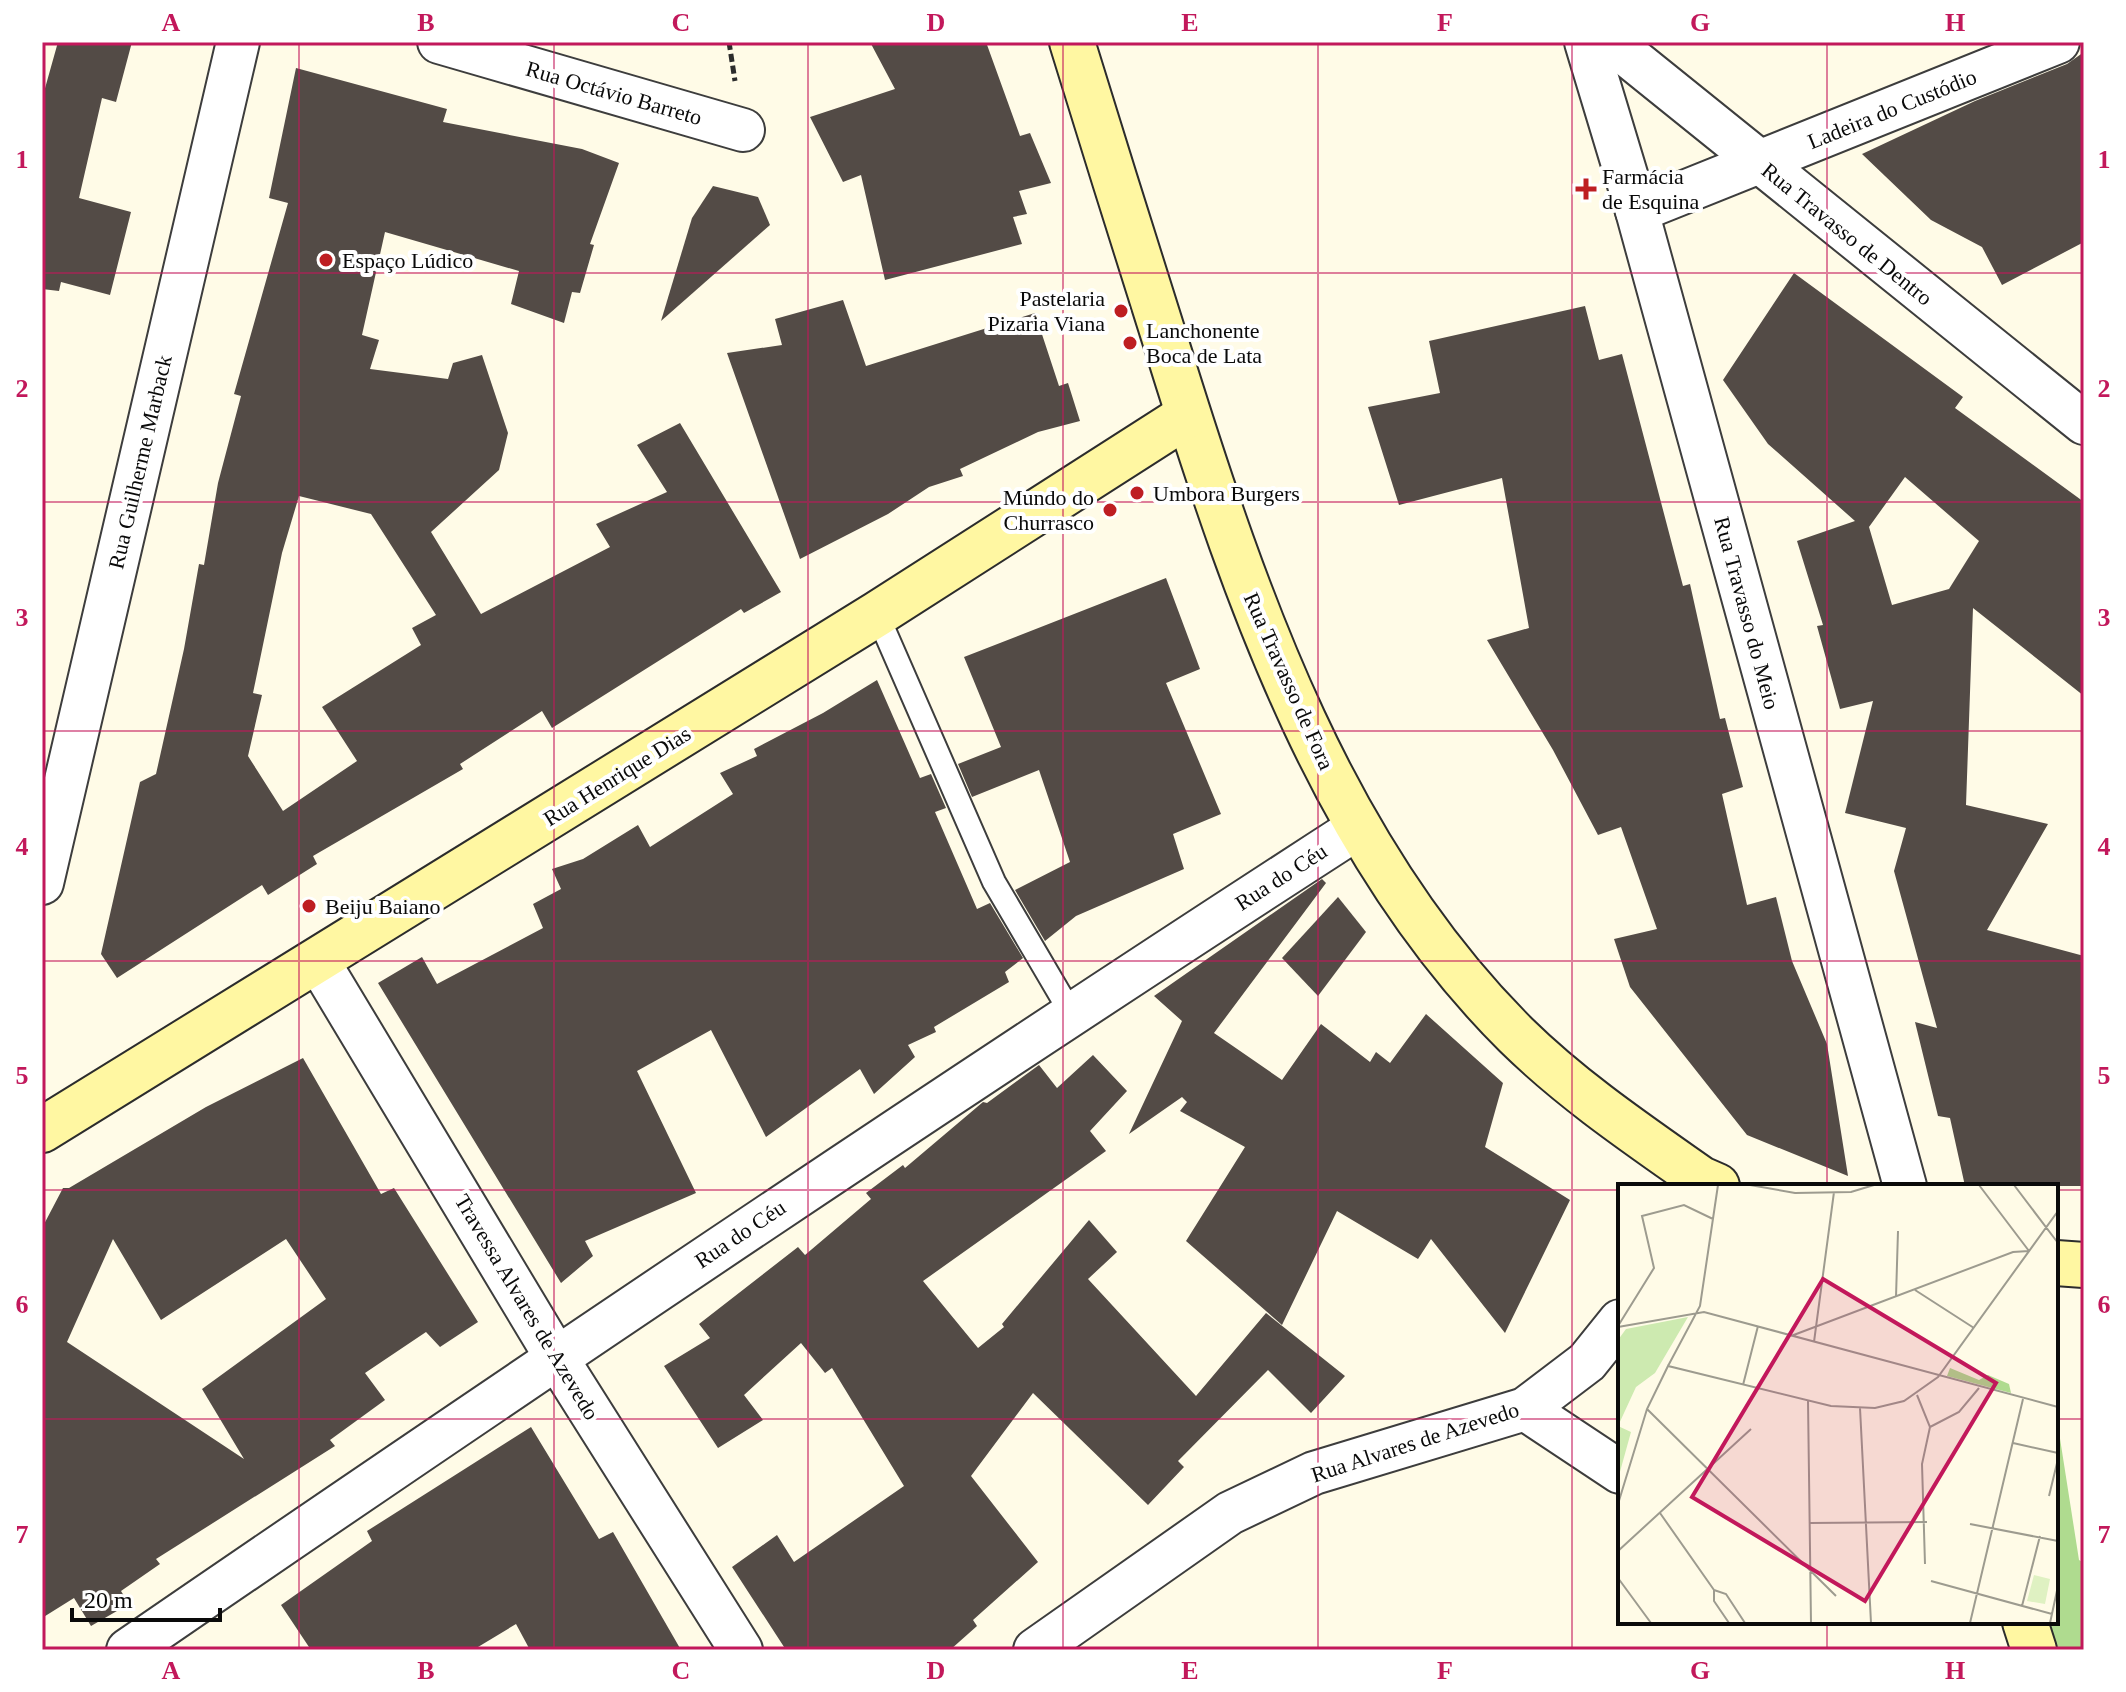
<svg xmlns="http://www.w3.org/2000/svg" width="2126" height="1692" font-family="'Times New Roman',serif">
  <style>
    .forest { fill: #afdb8f }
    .building { fill: #534b46; fill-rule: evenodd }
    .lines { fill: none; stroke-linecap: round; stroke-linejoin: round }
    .lane-casing { stroke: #3d3d3d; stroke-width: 26 }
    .street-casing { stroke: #3d3d3d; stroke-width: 46 }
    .secondary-casing { stroke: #2c2c2c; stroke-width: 48 }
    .path { stroke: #2c2c2c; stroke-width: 5; stroke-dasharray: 8 4; stroke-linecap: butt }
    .lane { stroke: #fff; stroke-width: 22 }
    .street { stroke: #fff; stroke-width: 42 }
    .secondary { stroke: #fff7a2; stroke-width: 44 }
    .grid { fill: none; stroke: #c2185b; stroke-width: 2; stroke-opacity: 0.55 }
    .poi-dot { fill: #be1e22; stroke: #fff; stroke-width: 3 }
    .labels { text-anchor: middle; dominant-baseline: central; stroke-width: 8; stroke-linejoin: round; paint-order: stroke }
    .street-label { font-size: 22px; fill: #0a0a0a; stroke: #fff }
    .poi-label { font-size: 22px; fill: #0a0a0a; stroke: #fff; text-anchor: start }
    .inset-road { fill: none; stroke: #9d9b8f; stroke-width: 2 }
    .view { fill: #c2185b; fill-opacity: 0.15; stroke: #c2185b; stroke-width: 4 }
    .inset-edge { fill: none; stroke: #0a0a0a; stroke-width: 4 }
    .neatline { fill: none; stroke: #c2185b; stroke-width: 3 }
    .grid-label { font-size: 26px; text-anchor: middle; font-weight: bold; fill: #c2185b }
  </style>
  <rect width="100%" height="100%" fill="#fffbe7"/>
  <!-- forest -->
  <path class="forest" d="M2056,1413L2079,1560L2084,1563V1650H2056L2047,1622H2056Z"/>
  <!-- building -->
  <g class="building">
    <path d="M58,42H132L116,102L102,98L79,198L131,212L110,295L61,282L59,291L42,289V99Z"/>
    <path d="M870,42H986L1020,136L1030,133L1051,183L1019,191L1027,214L1013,217L1022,244L885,280L861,175L843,182L810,117L895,89Z"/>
    <path d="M2084,52V242L2002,285L1982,247L1931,220L1862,154L1975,101L2067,64Z"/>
    <path d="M296,68L447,109L443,122L582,149L619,163L590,244L594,245L580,293L572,292L564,323L511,304L519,271L385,232L362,335L379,340L370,369L448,379L453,363L482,355L508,433L499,470L431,532L481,614L610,547L596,524L667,492L637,445L680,423L781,592L744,613L741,609L552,728L542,711L460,764L463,769L313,856L317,864L268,895L262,885L117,978L101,954L140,782L156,774L184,649L199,564L204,565L218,483L241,396L234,394L288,203L269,198ZM299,496L371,514L436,615L412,628L421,645L322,707L357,761L283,811L248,756L262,695L253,693L282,553Z"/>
    <path d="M713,186L758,197L770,225L661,321L692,218Z"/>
    <path d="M1794,273L1963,397L1955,408L2084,502V696L1973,608L1966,805L2048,824L1987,930L2084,956L2081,1186H1965L1950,1118L1938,1116L1915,1022L1937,1028L1894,871L1906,828L1845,813L1873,701L1840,709L1817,626L1823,625L1797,541L1855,521L1768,444L1723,380ZM1905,477L1979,541L1949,589L1892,605L1869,527Z"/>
    <path d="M843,300L866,366L1035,313L1059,386L1068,383L1080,421L1038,432L960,469L963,476L929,487L888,514L800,559L727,353L782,345L775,319Z"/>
    <path d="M1585,306L1599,360L1622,354L1683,586L1690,584L1720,719L1725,718L1743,787L1722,794L1747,905L1776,897L1792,961L1827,1044L1848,1176L1747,1135L1630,987L1614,939L1657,929L1621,827L1598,835L1553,750L1487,640L1529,628L1502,478L1399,505L1368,407L1440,393L1429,341Z"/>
    <path d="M1166,578L1200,669L1166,683L1221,814L1173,834L1184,869L1076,916L1045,941L1015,890L1070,862L1039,770L972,797L958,764L1001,747L964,657Z"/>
    <path d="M877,680L920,778L931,774L946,808L935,812L977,909L990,903L1023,958L1005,972L1009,982L934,1027L936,1032L908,1045L915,1057L874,1094L860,1069L766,1137L711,1030L637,1071L696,1193L585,1241L593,1256L561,1283L378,983L422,957L437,984L543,928L533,904L561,889L552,869L583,859L638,825L650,847L733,794L720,773L757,756L754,749L823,713Z"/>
    <path d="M1322,879L1326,883L1214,1033L1282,1080L1321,1024L1370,1062L1376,1052L1390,1063L1426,1014L1503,1083L1485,1147L1570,1200L1505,1333L1431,1239L1418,1259L1337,1211L1282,1325L1186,1241L1245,1147L1180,1111L1187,1102L1182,1097L1129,1134L1182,1021L1154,996Z"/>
    <path d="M1338,897L1366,932L1318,996L1282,958Z"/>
    <path d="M1093,1055L1127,1091L1090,1131L1106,1151L923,1281L978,1348L1004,1327L1002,1324L1089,1220L1117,1252L1088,1279L1196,1396L1266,1313L1345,1376L1311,1413L1268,1370L1178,1461L1184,1467L1148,1505L1033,1393L971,1476L1038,1562L973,1620L977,1626L950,1650H786L732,1567L777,1535L794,1562L904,1486L832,1368L825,1373L801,1343L744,1395L763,1420L718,1448L664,1366L710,1338L699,1324L798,1247L805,1255L871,1199L866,1193L903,1165L905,1168L983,1102L987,1103L1039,1065L1057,1088Z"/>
    <path d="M303,1058L381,1194L394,1188L478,1322L440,1347L426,1332L365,1373L385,1400L330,1440L335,1446L156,1559L160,1564L121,1591L129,1604L91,1626L74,1598L42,1618V1228L63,1188H69L206,1107ZM113,1239L161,1320L286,1239L326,1299L202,1389L244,1459L67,1342Z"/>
    <path d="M531,1427L599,1539L613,1532L681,1650H530L516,1624L473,1650H311L281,1605L372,1541L367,1531Z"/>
  </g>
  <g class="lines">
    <!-- lane casing -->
    <g class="lane-casing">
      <path id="lane" d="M877,614L994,882L1071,1013"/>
    </g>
    <!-- street casing -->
    <g class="street-casing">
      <g id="street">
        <path d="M439,42L743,130"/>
        <path d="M1586,42L1637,211L1905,1186"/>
        <path d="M1611,42L2084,423"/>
        <path d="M1637,211L2058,42"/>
        <path d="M42,883L238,42"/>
        <path d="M318,961L556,1357L741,1650"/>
        <path d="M1525,1409L1620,1472"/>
        <path d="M128,1650C535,1371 944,1095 1359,827"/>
        <path d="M1035,1650L1230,1513L1314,1473L1525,1409L1587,1362L1620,1321"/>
      </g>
    </g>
    <!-- secondary casing -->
    <g class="secondary-casing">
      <g id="secondary">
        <path d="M1072,42C1105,149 1138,255 1172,362C1247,602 1333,853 1516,1035C1572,1090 1637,1134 1701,1179L1717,1186"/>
        <path d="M42,1130L877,614L1188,415"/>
        <path d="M2056,1263L2084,1265"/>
        <path d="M2025,1622L2034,1650"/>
      </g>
    </g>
    <!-- path -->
    <path class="path" d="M729,42L735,81"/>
    <!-- lane -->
    <use href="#lane" class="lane"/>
    <!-- street -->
    <use href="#street" class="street"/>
    <!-- secondary -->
    <use href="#secondary" class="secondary"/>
  </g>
  <!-- grid -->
  <path class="grid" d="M299,42V1650M554,42V1650M808,42V1650M1063,42V1650M1318,42V1650M1572,42V1650M1827,42V1186M42,273H2084M42,502H2084M42,731H2084M42,961H2084M42,1190H1620M2056,1190H2084M42,1419H1620M2056,1419H2084M1827,1622V1650"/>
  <!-- markers -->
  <g class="poi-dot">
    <path d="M1582 177h8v8h8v8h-8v8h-8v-8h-8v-8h8z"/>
    <circle cx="326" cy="260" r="8"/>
    <circle cx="1121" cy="311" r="8"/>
    <circle cx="1130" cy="343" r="8"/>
    <circle cx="1137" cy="493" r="8"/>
    <circle cx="1110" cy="510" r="8"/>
    <circle cx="309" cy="906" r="8"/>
  </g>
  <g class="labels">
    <!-- street labels -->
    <g class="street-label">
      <text transform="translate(614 93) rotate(16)">Rua Octávio Barreto</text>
      <text transform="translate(1892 109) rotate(-22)">Ladeira do Custódio</text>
      <text transform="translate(1847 234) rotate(39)">Rua Travasso de Dentro</text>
      <text transform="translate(140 462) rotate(-77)">Rua Guilherme Marback</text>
      <text transform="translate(1747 613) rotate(75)">Rua Travasso do Meio</text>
      <text transform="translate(1289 681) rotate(66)">Rua Travasso de Fora</text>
      <text transform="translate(617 776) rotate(-32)">Rua Henrique Dias</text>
      <text transform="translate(1281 877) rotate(-33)">Rua do Céu</text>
      <text transform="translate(740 1234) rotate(-34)">Rua do Céu</text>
      <text transform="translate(527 1307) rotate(59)">Travessa Alvares de Azevedo</text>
      <text transform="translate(1415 1442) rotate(-18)">Rua Alvares de Azevedo</text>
    </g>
    <!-- poi labels -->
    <g class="poi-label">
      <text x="1602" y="176">Farmácia<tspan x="1602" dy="25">de Esquina</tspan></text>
      <text x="342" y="260">Espaço Lúdico</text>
      <text x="1105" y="298" text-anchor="end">Pastelaria<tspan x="1105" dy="25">Pizaria Viana</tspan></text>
      <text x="1146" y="330">Lanchonente<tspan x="1146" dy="25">Boca de Lata</tspan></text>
      <text x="1153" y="493">Umbora Burgers</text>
      <text x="1094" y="497" text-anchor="end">Mundo do<tspan x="1094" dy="25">Churrasco</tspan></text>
      <text x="325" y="906">Beiju Baiano</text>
    </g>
  </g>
  <!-- overview -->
  <g transform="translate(1618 1184)">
    <rect width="440" height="440" fill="#fffbe7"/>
    <path d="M70,133L37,189L18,203L0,242L13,248L0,295V156L8,145Z" fill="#cdeab0"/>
    <path d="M332,184L361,196L370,191L391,200L393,209L329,192Z" fill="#afdb8f"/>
    <path d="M416,391L432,395L427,420L409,417Z" fill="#dff1c2"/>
    <path class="inset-road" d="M132,1L177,9L233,8L256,1M361,1L411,67M396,1L440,59M297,106L356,144M278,113L280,47M0,142L36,84L24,32L66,21L95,35M0,143L86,128L440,223M173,152L395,68L411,67M196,158L216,8M50,182L82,122L100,1M125,201L140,142M299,211L312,243L304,280L307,380M190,217L193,439M242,224L253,439M29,225L218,412M312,243L341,228L361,204M395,259L440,269M431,312L440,275M0,320L29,225L50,182L213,222L257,224L286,217L320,193L440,27M42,329L96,406V417L111,439M192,339L309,338M352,340L440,357M0,367L133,245M0,394L33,439M313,397L434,430M96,406L108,410L127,439M404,422L422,352M352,439L405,215M432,439L440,402"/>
    <path class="view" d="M205,95L378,199L247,417L74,313Z"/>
    <rect width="440" height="440" class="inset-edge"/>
  </g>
  <!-- border -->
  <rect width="2126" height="1692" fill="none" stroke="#ffffff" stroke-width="88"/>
  <!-- scale -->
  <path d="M72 1608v12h148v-12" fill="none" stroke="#0a0a0a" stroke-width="4"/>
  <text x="84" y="1608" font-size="24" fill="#0a0a0a" stroke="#ffffff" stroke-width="6" paint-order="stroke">20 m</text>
  <rect x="44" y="44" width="2038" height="1604" class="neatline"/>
  <g class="grid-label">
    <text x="171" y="31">A</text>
    <text x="426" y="31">B</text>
    <text x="681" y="31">C</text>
    <text x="936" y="31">D</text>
    <text x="1190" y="31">E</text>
    <text x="1445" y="31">F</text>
    <text x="1700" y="31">G</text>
    <text x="1955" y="31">H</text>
    <text x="22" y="168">1</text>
    <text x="2104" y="168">1</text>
    <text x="22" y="397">2</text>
    <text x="2104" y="397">2</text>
    <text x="22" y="626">3</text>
    <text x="2104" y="626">3</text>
    <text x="22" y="855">4</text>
    <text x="2104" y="855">4</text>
    <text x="22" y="1084">5</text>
    <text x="2104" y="1084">5</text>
    <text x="22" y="1313">6</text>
    <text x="2104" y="1313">6</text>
    <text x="22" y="1543">7</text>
    <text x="2104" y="1543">7</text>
    <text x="171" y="1679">A</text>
    <text x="426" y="1679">B</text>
    <text x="681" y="1679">C</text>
    <text x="936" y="1679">D</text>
    <text x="1190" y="1679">E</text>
    <text x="1445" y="1679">F</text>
    <text x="1700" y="1679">G</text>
    <text x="1955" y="1679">H</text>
  </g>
</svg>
